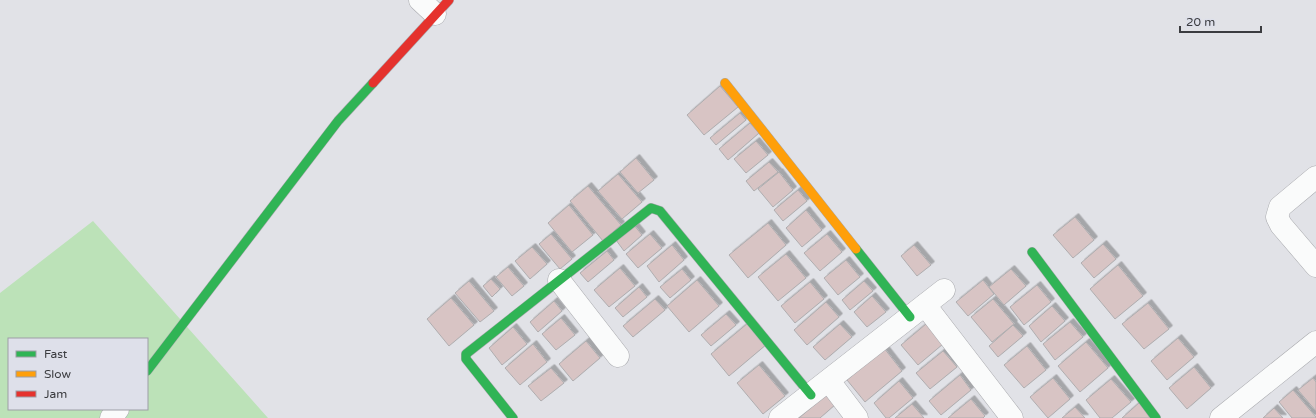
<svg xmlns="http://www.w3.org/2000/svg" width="1316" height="418" font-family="'Varela Round',sans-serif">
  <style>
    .green { fill: #bce2b8; fill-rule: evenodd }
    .building { fill: #d8c4c4; stroke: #afadaf; filter: url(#shadow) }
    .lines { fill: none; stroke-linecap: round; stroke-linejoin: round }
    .street-casing { stroke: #a8a9ad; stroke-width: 23 }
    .fast-casing { stroke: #a8a9ad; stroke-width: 10 }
    .slow-casing { stroke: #a8a9ad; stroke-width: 10 }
    .jam-casing { stroke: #a8a9ad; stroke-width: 10 }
    .street { stroke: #fafbfb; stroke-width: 22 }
    .fast { stroke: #30b455; stroke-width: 9 }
    .slow { stroke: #ff9f0a; stroke-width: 9 }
    .jam { stroke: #e5322d; stroke-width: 9 }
  </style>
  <defs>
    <filter id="shadow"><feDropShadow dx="3.5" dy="-3.5" stdDeviation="0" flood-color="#0004"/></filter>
  </defs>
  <rect width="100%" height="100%" fill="#e1e2e7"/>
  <!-- green -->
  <path class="green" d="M93,221L268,418H0V293ZM9,339H147V409H9Z"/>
  <!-- building -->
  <g class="building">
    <path d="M720,86L738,107L704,135L687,115Z"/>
    <path d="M740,113L746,120L716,145L710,138Z"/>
    <path d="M750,123L759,133L728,160L719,149Z"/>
    <path d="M756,141L768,155L746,173L734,159Z"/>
    <path d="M636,158L654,180L638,193L620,172Z"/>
    <path d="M769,162L778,172L754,191L746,181Z"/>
    <path d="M779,172L793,190L773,207L758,189Z"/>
    <path d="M618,174L642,202L622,219L598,191Z"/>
    <path d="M588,186L621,225L603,241L570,201Z"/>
    <path d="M798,190L807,201L783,221L774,210Z"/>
    <path d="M569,205L593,235L572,252L548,223Z"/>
    <path d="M806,210L822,230L802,247L786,228Z"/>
    <path d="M1075,217L1094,240L1073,258L1053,235Z"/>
    <path d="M768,223L786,245L748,278L729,255Z"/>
    <path d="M634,225L642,235L624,251L616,240Z"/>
    <path d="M551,234L572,259L560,269L539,244Z"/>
    <path d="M650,234L662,248L638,268L626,254Z"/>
    <path d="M827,234L842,252L820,271L804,253Z"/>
    <path d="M1103,244L1116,259L1094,278L1081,263Z"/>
    <path d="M672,245L684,260L659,282L647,266Z"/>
    <path d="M914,245L931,265L917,276L901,256Z"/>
    <path d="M532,247L547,264L530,279L515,261Z"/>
    <path d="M607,251L614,260L588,282L580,273Z"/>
    <path d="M786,254L806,278L778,301L758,277Z"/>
    <path d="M846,260L860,277L838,295L824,278Z"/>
    <path d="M1118,265L1143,296L1115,319L1090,289Z"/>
    <path d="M508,267L524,286L512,296L496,277Z"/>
    <path d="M620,268L635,286L609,307L594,290Z"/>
    <path d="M682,269L691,280L670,298L660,287Z"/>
    <path d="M1011,269L1026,286L1004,305L989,287Z"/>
    <path d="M491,279L500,289L492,297L483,286Z"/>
    <path d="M697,280L719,306L689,332L667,306Z"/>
    <path d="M983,280L994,294L968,316L956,302Z"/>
    <path d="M469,281L494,311L480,322L455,293Z"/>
    <path d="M864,281L873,291L850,310L842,300Z"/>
    <path d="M810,282L824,299L795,323L781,306Z"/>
    <path d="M1037,285L1051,302L1024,325L1010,307Z"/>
    <path d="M639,287L647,297L623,317L615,308Z"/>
    <path d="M872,296L886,312L867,327L854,312Z"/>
    <path d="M451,298L474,325L449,346L427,319Z"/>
    <path d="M655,299L665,310L633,337L623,326Z"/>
    <path d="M993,299L1014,324L992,342L971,317Z"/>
    <path d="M554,301L562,311L538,332L530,322Z"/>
    <path d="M826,302L839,317L807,345L794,330Z"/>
    <path d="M1148,303L1169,329L1144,349L1122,324Z"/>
    <path d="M1052,306L1065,321L1041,342L1029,326Z"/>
    <path d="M726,314L736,325L711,346L701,335Z"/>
    <path d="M561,318L575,335L556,350L542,334Z"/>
    <path d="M1070,322L1083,337L1055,360L1043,344Z"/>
    <path d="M748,323L767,344L729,376L711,354Z"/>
    <path d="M840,324L852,337L825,360L813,347Z"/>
    <path d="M926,324L943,344L918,365L901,345Z"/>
    <path d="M1013,325L1023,336L998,357L989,346Z"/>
    <path d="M513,327L527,344L502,365L489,348Z"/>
    <path d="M1178,338L1194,357L1167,380L1151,361Z"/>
    <path d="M586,341L600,358L573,381L559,364Z"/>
    <path d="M1086,342L1108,368L1080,392L1058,366Z"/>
    <path d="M533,344L547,362L520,385L505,368Z"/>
    <path d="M1027,346L1046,370L1024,388L1004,365Z"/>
    <path d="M884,348L902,371L865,402L847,380Z"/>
    <path d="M943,351L957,367L930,389L916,373Z"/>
    <path d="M759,365L785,396L763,414L737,383Z"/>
    <path d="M1194,367L1211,388L1187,409L1169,388Z"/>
    <path d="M551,368L564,383L541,401L528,386Z"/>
    <path d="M960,375L971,390L941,415L929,401Z"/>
    <path d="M1053,378L1070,399L1048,418L1030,397Z"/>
    <path d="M1313,378L1316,382V411L1298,390Z"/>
    <path d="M1111,379L1131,402L1112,418H1100L1086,400Z"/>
    <path d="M899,381L913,398L889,418H886L874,403Z"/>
    <path d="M1293,390L1316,417V418H1292L1279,402Z"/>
    <path d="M828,393L836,404L820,418H799Z"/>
    <path d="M971,399L985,416L983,418H948Z"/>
    <path d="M1140,402L1150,418H1122Z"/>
    <path d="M912,404L924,418H895Z"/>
    <path d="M1075,407L1085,418H1062Z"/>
    <path d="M1274,408L1283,418H1263Z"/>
  </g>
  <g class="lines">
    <!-- street casing -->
    <g class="street-casing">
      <g id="street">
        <path d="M420,0L435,14"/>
        <path d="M1316,177L1280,207L1277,217L1281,225L1316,266"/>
        <path d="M559,280L618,356"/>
        <path d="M925,305L1012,418"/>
        <path d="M829,381L857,418"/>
        <path d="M111,418L118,409"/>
        <path d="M780,418L944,290"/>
        <path d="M1221,418L1316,342"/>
      </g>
    </g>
    <!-- fast casing -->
    <g class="fast-casing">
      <g id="fast">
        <path d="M856,249L910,317"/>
        <path d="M1032,252L1156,418"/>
        <path d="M147,371L338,121L373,83"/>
        <path d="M513,418L466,359V354L651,208L660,211L811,395"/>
      </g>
    </g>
    <!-- slow casing -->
    <g class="slow-casing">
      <path id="slow" d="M725,83L856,249"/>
    </g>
    <!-- jam casing -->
    <g class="jam-casing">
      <path id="jam" d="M373,83L449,0"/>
    </g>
    <!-- street -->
    <use href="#street" class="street"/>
    <!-- fast -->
    <use href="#fast" class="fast"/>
    <!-- slow -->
    <use href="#slow" class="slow"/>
    <!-- jam -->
    <use href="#jam" class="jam"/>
  </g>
  <!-- legend -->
  <rect x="8" y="338" width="140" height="72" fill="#dee0ea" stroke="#9d9ea6"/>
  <rect x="16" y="351" width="20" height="6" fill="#30b455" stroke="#9d9ea6"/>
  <text x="44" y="358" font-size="12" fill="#3b3c40">Fast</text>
  <rect x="16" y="371" width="20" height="6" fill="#ff9f0a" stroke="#9d9ea6"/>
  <text x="44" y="378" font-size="12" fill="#3b3c40">Slow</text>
  <rect x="16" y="391" width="20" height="6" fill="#e5322d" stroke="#9d9ea6"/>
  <text x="44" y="398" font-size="12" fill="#3b3c40">Jam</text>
  <!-- scale -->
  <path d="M1180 26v6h81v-6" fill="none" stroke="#3b3c40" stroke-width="2"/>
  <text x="1186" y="26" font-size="12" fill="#3b3c40" stroke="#dee0ea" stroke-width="3" paint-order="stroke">20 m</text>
</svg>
